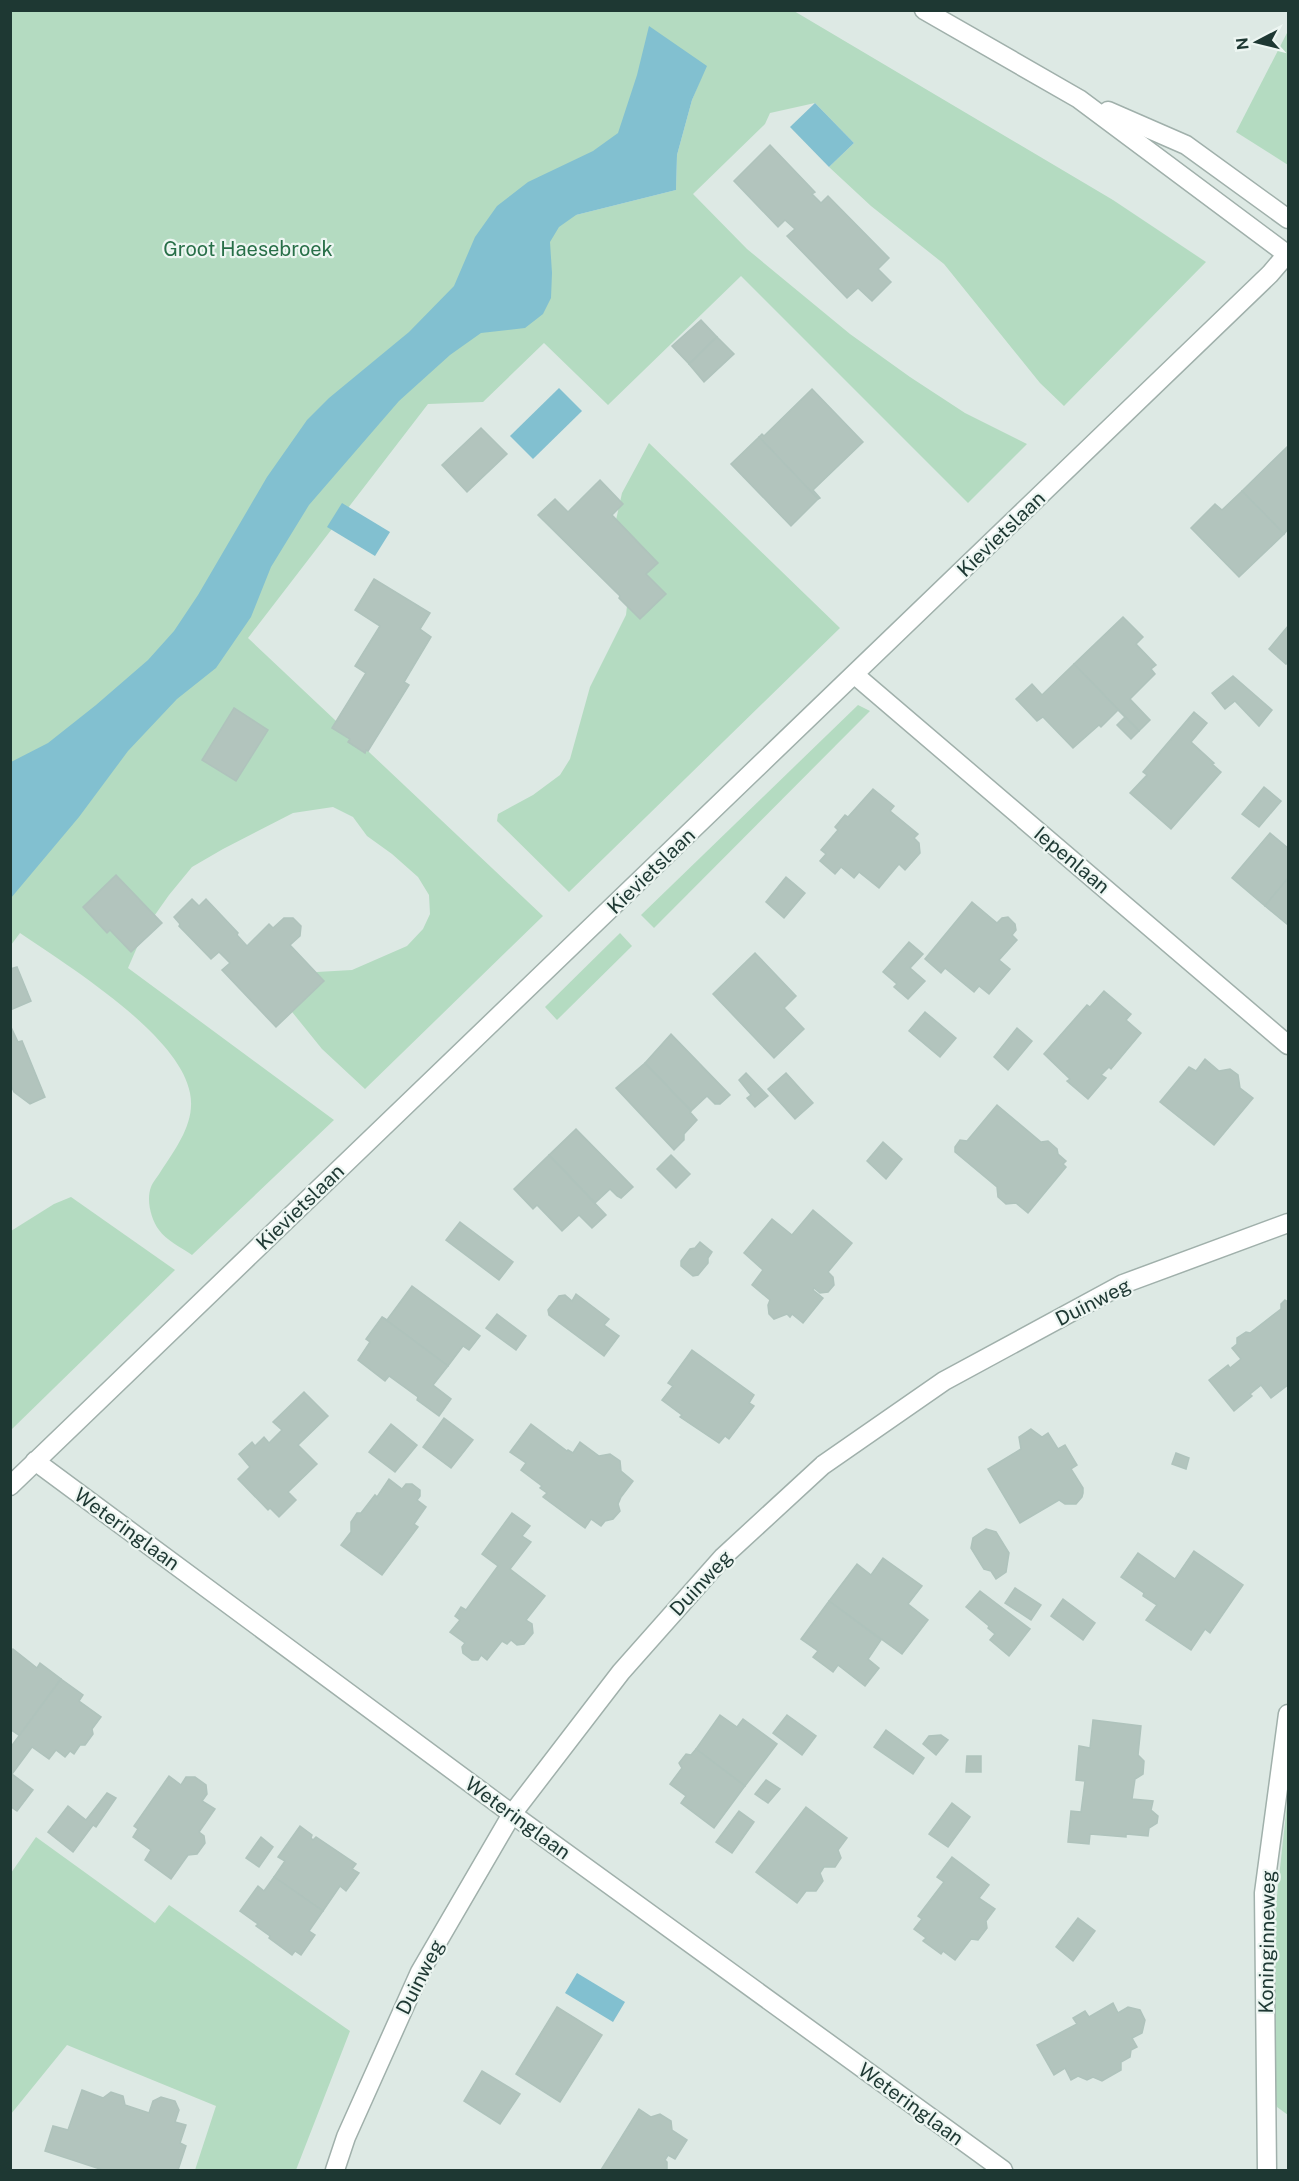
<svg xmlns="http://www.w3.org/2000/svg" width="1299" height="2181" font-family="'Public Sans',sans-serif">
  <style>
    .green { fill: #b4dbc1; fill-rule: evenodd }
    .water { fill: #82c0d0 }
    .building { fill: #b2c4bd; stroke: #afc3bc; stroke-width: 1.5 }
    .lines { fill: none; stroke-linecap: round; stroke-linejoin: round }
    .minor-casing { stroke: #a0b0ab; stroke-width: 21 }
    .minor { stroke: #fff; stroke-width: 18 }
    .labels { text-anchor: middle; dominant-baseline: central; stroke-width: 4.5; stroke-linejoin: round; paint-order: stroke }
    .park-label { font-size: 20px; fill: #286f48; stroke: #edf6f2 }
    .street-label { font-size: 20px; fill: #1e3833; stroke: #edf6f2 }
  </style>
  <rect width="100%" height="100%" fill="#dde9e4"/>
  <!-- green -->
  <g class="green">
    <path d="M11,11H794L1113,200L1206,262L1064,406L1040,383L944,264L871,206L829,167L854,143L815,103L770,113L765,124L693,194L747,249L850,334L910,377L965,413L1027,444L968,503L741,276L608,405L544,343L483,402L428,404L248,638L543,916L365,1089L322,1049L284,1002L317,972L352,970L407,946L423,929L430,914L429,895L418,877L392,854L367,836L353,817L333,807L293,813L223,849L192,867L169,895L145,929L128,968L334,1120L192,1255C182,1248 166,1240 159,1230C151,1219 146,1200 151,1187C153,1182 158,1176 161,1171C176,1148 196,1122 190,1093C179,1034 68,966 20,933L11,945ZM706,66L692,100L677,155L676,190L576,215Z"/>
    <path d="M1288,31V165L1236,132Z"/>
    <path d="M649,443L840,628L569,892L497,821L498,814L533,795L560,775L570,759L590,687L626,615L628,597L616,520L622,493Z"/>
    <path d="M858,705L870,711L654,928L641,915Z"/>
    <path d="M620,933L632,946L557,1020L545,1007Z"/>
    <path d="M71,1197L175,1270L11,1430V1231L54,1204Z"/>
    <path d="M1288,1795V2115L1277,2107L1270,2090L1274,1923Z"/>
    <path d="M36,1837L155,1923L169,1905L350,2031L296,2170H195L216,2106L67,2045L11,2114V1873Z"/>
  </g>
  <!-- water -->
  <g class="water">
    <path d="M649,26L707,66L692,100L677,155L676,190L576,215L559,227L550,242L552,273L551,298L543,314L525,328L481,333L450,355L399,401L309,505L271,567L251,617L216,668L177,699L128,751L79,817L11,898V762L48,743L96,705L148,660L174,631L198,595L267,477L307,420L329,398L409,332L454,286L475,237L497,206L528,182L593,151L618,133L637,75Z"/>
    <path d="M815,103L854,143L829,167L790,127Z"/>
    <path d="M559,388L582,411L533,459L510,436Z"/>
    <path d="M342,503L390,532L375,556L327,527Z"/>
    <path d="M577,1973L625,2002L613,2022L565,1993Z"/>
  </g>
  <!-- building -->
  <g class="building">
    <path d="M770,145L815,192L812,194L821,203L828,196L889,258L878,269L891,282L872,301L858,288L847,298L787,236L795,229L785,220L778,227L734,181Z"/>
    <path d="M701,320L717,337L689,364L672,346Z"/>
    <path d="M717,337L734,354L704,382L689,364Z"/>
    <path d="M812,389L863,442L813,490L820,498L818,499L759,437L762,434L764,436Z"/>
    <path d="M481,428L507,454L467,492L442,465Z"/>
    <path d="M759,437L818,499L791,526L731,464Z"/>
    <path d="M1288,446V529L1284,534L1242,491Z"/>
    <path d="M600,480L623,504L612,515L658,563L646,574L666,594L640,619L619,598L620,596L538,515L555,499L568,512Z"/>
    <path d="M1242,491L1284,534L1239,577L1191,528L1215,504L1222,510Z"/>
    <path d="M374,579L430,613L420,629L431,637L404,682L409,685L368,751L366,750L365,753L348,742L350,739L332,728L366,673L355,666L380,626L355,610Z"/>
    <path d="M1123,617L1143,637L1136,644L1156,665L1151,669L1155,674L1130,699L1150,720L1139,731L1074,664Z"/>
    <path d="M1288,626V661L1286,664L1269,649Z"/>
    <path d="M1074,664L1126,718L1118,710L1101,727L1099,725L1073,748L1043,717L1037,721L1016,699L1032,684L1042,695Z"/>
    <path d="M1233,676L1272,710L1259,726L1235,701L1225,709L1212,693Z"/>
    <path d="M234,708L268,730L236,781L202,760Z"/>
    <path d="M1194,712L1207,723L1191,742L1214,763L1212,764L1221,772L1171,829L1130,793L1147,775L1143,772Z"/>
    <path d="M1125,717L1139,731L1131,739L1117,725Z"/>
    <path d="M1264,787L1281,801L1259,827L1242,814Z"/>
    <path d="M873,789L894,806L890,811L918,834L914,838L919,843L920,853L905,870L899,864L879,888L859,872L854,878L841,867L835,874L820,861L826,854L821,850L838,830L835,827L845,815L848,817Z"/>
    <path d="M1270,833L1288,848V878L1265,906L1232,878Z"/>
    <path d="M116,875L162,923L131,952L110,930L107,933L83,907Z"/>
    <path d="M786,877L805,893L784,918L766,902Z"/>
    <path d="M1288,878V925L1265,906Z"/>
    <path d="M192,899L199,906L206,899L238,933L237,935L247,946L269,924L273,928L284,918H293L301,926L300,936L290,945L324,981L276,1027L222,970L230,963L219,952L211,959L179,926L180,924L174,917Z"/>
    <path d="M972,902L997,923L1002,918L1008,917L1015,924L1016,930L1012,935L1017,940L999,960L1010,969L989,994L979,986L974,992L945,968L941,973L925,959Z"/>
    <path d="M909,942L923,954L910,968L925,981L908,999L894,987L897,984L883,972Z"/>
    <path d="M755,953L796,996L784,1008L804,1029L774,1058L713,994Z"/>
    <path d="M17,967L31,1001L10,1010V969Z"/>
    <path d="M1104,991L1131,1014L1126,1020L1141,1033L1111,1069L1109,1067L1101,1075L1106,1078L1088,1099L1067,1081L1070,1079L1044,1054L1087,1005L1090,1007Z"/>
    <path d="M925,1012L956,1038L940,1057L909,1031Z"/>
    <path d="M10,1025L18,1042L22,1041L45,1097L30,1104L14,1092L10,1083Z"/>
    <path d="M1017,1028L1032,1041L1008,1070L994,1057Z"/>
    <path d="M671,1034L730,1095L720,1104H715L707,1096L691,1111L645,1063Z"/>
    <path d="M1205,1059L1219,1071L1230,1069L1238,1075L1240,1088L1253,1098L1214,1145L1160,1102L1189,1067L1196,1071Z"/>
    <path d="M645,1063L691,1111L690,1112L697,1120L684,1134V1140L674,1150L616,1088Z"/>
    <path d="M746,1073L768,1096L755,1107L747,1098L751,1095L739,1080Z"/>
    <path d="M786,1073L813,1103L795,1119L768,1089Z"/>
    <path d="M997,1105L1041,1142L1048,1141L1057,1149L1058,1154L1066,1161L1063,1164L1066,1167L1028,1213L1016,1203L1006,1204L998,1197L997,1187L955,1152V1147L960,1140L967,1141Z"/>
    <path d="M576,1129L633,1187L621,1198L617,1196L610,1189L595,1203L549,1155Z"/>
    <path d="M883,1142L902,1159L886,1179L867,1161Z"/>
    <path d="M549,1155L606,1215L592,1228L579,1215L562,1231L537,1205L533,1209L514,1189Z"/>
    <path d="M671,1155L690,1174L676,1188L657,1169Z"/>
    <path d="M813,1210L852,1243L828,1272L833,1277L834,1285L828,1292L820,1293L814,1288L813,1290L823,1298L803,1323L792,1314L790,1317L787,1314L774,1319L769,1314L768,1305L770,1300L752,1285L763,1270L744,1253L772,1219L792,1235Z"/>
    <path d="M460,1222L513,1262L499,1280L446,1240Z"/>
    <path d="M700,1242L712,1252L708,1258V1263L698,1275L693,1276L681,1266V1261L690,1249L695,1248Z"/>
    <path d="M412,1286L480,1336L469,1350L463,1346L448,1366L382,1317L387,1320Z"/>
    <path d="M576,1294L609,1319L604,1325L619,1336L604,1356L549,1315L548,1310L559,1296L565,1295L572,1301Z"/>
    <path d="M1285,1300L1288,1302V1385L1271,1398L1261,1385L1250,1394L1252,1396L1234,1411L1209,1380L1228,1365L1230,1368L1241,1359L1232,1348L1237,1344V1338L1246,1332L1250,1333L1281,1309V1304Z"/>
    <path d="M497,1314L526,1336L516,1350L486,1328Z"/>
    <path d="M382,1317L448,1366L433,1385L451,1399L439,1416L417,1400L418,1397L389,1376L385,1381L358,1360L370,1342L366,1339Z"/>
    <path d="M692,1350L754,1395L749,1403L754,1406L729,1439L725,1436L719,1443L680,1417L682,1415L662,1400L673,1386L668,1383Z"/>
    <path d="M304,1392L328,1416L298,1445L317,1464L288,1492L296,1500L279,1517L270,1508L268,1510L238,1479L250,1467L239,1454L252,1442L255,1446L264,1437L269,1443L282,1430L273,1422Z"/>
    <path d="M444,1418L473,1440L451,1468L423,1447Z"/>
    <path d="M391,1424L417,1445L395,1472L369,1452Z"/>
    <path d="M531,1424L567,1451L568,1450L573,1453L580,1442L599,1456L610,1454L620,1461L621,1471L633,1481L621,1497L618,1504L620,1511L613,1519L605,1521L601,1526L591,1519L585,1528L543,1497L547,1493L540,1488L542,1486L521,1470L526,1463L510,1452Z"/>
    <path d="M1031,1429L1042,1437L1048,1433L1058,1449L1065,1445L1077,1465L1071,1469L1083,1488V1493L1082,1497L1076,1504H1065L1059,1500L1020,1523L988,1469L1021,1449L1019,1437Z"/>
    <path d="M1176,1453L1189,1458L1186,1469L1172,1464Z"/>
    <path d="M389,1479L402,1489L406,1484H412L420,1490V1496L417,1500L426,1507L414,1524L418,1527L382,1575L341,1545L351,1532V1522L357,1513H361L375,1495L377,1497Z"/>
    <path d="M512,1513L530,1526L522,1536L531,1542L510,1569L545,1596L526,1620L532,1624L533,1633L524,1644L517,1645L511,1640L507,1644L502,1641L487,1660L481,1655L478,1660H472L463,1653L462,1647L465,1643L450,1632L460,1620L455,1616L461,1607L466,1610L498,1566L482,1554Z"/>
    <path d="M986,1529L996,1532L1009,1553L1006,1572L996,1579L991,1571L984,1569L971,1548L973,1538Z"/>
    <path d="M1194,1551L1243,1585L1210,1633L1205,1629L1191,1650L1146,1620L1157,1605L1143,1596L1144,1593L1121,1577L1138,1553L1175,1579Z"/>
    <path d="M883,1558L922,1586L908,1604L928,1620L902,1654L829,1601L857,1564L871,1575Z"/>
    <path d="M1015,1588L1041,1605L1031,1620L1005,1603Z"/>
    <path d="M980,1591L1030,1629L1009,1656L990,1640L995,1634L988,1628L989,1626L966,1607Z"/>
    <path d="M1063,1599L1095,1623L1083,1640L1051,1616Z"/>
    <path d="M829,1601L881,1640L868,1659L879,1668L865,1686L838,1665L833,1672L813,1657L818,1651L801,1639Z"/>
    <path d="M13,1649L37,1668L40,1663L61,1679L20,1736L10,1729V1652Z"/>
    <path d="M61,1679L83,1695L79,1701L101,1717L92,1729L93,1734L85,1745H80L74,1754L70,1751L65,1757L56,1750L49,1759L32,1747L12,1774L33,1790L17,1811L10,1806V1748Z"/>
    <path d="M720,1715L737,1727L743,1719L777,1744L745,1786L696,1749Z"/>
    <path d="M787,1715L816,1736L802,1755L773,1733Z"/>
    <path d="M1093,1720L1141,1726L1138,1755L1144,1761L1143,1774L1135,1779L1132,1799L1153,1801L1151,1810L1158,1816L1157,1823L1149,1828L1148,1836L1126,1834V1837L1090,1834L1089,1844L1068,1842L1071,1811L1081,1812L1085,1781L1076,1780L1079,1746L1090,1748Z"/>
    <path d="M886,1730L924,1758L913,1774L874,1747Z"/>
    <path d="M941,1735L948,1740L936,1755L923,1744L929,1736Z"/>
    <path d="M696,1749L745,1786L714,1828L681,1803L686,1796L670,1784L682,1768L679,1763L686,1754L691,1755Z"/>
    <path d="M967,1756H981V1772H966Z"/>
    <path d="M169,1776L181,1785L186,1777H195L206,1785L207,1794L202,1801L215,1809L199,1832L204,1836L205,1843L197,1854L188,1855L171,1879L145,1860L151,1850L133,1837L138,1829L134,1826Z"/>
    <path d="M766,1780L780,1789L768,1803L755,1794Z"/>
    <path d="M107,1793L116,1798L96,1827L93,1825L73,1852L48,1832L68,1806L86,1820Z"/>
    <path d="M952,1803L970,1817L948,1847L929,1834Z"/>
    <path d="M806,1807L847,1838L838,1850L841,1858L835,1867H824L820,1873L823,1881L816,1891H806L797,1903L756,1872Z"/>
    <path d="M739,1811L754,1822L732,1853L716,1842Z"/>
    <path d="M300,1826L312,1835L311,1838L313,1840L316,1837L356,1864L352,1869L359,1873L346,1891L340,1886L323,1911L274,1877L285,1861L278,1857Z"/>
    <path d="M261,1837L273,1847L259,1867L246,1858Z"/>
    <path d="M952,1857L989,1885L979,1898L995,1909L986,1921L987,1928L978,1940L971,1939L955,1960L943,1951L941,1954L923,1941L926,1938L914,1929L922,1919L918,1916L944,1882L937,1877Z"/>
    <path d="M274,1877L323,1911L309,1931L315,1935L301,1955L295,1951L292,1955L269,1938L270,1936L256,1926L258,1924L240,1911L258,1886L264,1891Z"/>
    <path d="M1078,1918L1095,1931L1073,1961L1056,1947Z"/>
    <path d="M1113,2003L1118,2013L1128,2007L1140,2010L1145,2020L1142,2033L1132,2038L1137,2047L1131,2050L1130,2057L1121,2062V2070L1102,2081L1093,2077L1087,2080L1078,2076L1071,2080L1065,2068L1054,2075L1037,2045L1077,2024L1073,2018L1085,2011L1089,2017Z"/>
    <path d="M557,2007L602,2035L560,2102L516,2074Z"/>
    <path d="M482,2071L520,2094L500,2124L464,2101Z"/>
    <path d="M82,2090L103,2098L111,2092L123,2096L125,2105L149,2113L153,2101L161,2097L175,2101L179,2110L175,2122L186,2125L180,2143L186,2146L178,2170H103L45,2151L53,2126L68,2130Z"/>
    <path d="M639,2109L651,2117L660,2114L671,2121L672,2130L687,2140L675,2159L668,2155L665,2160L667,2162V2170H601Z"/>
  </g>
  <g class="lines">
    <!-- minor casing -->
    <g class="minor-casing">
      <g id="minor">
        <path d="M924,10L1079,99L1288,255"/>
        <path d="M1108,111L1186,145L1288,219"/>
        <path d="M855,675L1288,1045"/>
        <path d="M35,1461L512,1814L1003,2170"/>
        <path d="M10,1486L1270,274L1288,253"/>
        <path d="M335,2170L346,2137L420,1972L512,1814L621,1672L723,1557L823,1465L944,1381L1123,1284L1288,1223"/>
        <path d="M1267,2170L1264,1893L1288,1714"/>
      </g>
    </g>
    <!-- minor -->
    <use href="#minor" class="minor"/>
  </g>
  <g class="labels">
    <!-- park labels -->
    <g class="park-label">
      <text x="248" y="249">Groot Haesebroek</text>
    </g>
    <!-- street labels -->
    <g class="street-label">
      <text transform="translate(1001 534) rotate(-44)">Kievietslaan</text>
      <text transform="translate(1072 860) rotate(40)">Iepenlaan</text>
      <text transform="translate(651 871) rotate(-44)">Kievietslaan</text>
      <text transform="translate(300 1207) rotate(-44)">Kievietslaan</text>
      <text transform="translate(1093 1302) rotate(-27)">Duinweg</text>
      <text transform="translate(127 1529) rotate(36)">Weteringlaan</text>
      <text transform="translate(701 1583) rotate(-47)">Duinweg</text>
      <text transform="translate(518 1818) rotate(36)">Weteringlaan</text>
      <text transform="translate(1267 1942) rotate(-89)">Koninginneweg</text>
      <text transform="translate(420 1977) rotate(-63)">Duinweg</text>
      <text transform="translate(911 2104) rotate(36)">Weteringlaan</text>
    </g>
  </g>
  <!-- border -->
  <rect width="1299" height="2181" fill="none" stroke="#1e3833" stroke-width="24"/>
  <!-- north arrow -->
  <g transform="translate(1257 42) rotate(263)" stroke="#edf6f2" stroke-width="4.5" paint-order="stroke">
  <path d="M0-4.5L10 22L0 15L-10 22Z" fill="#1e3833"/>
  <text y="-9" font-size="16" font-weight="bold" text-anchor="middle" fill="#1e3833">N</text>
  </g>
</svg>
